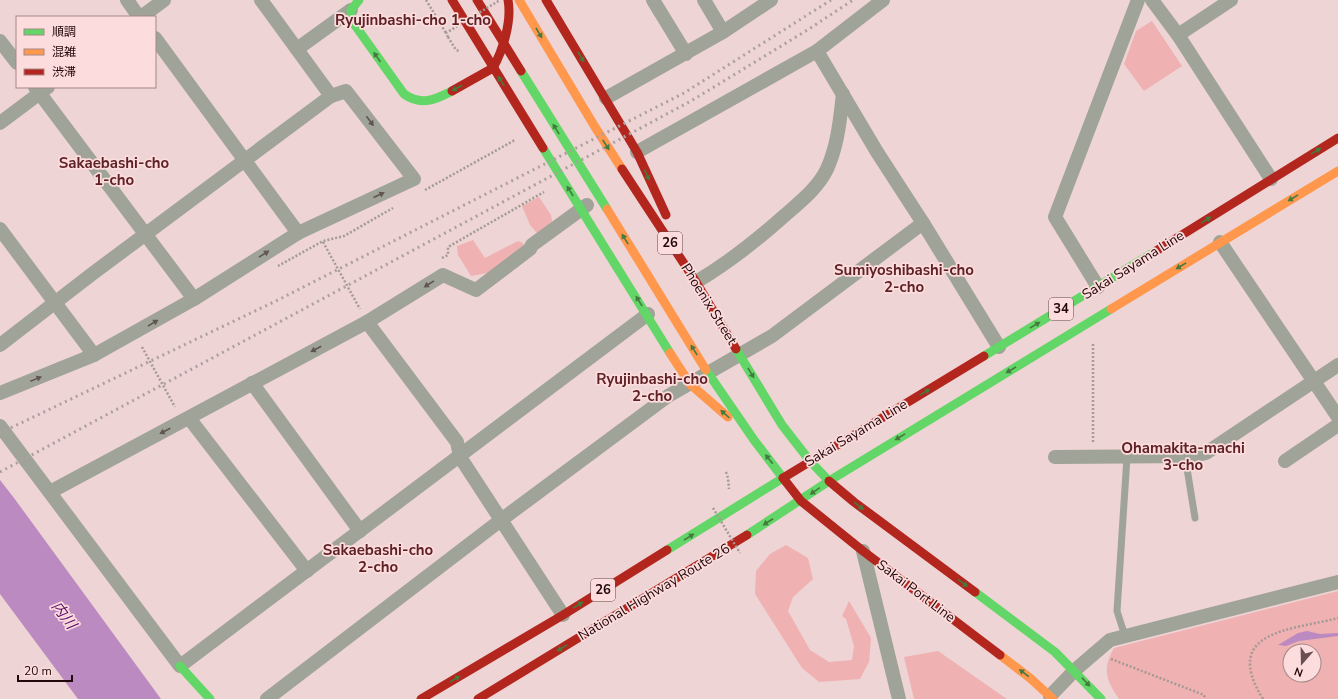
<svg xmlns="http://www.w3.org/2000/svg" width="1338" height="699" font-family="'Nunito Sans','Noto Sans JP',sans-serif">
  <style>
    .green { fill: #f0b1b2; fill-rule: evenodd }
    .water { fill: #bb8ac0 }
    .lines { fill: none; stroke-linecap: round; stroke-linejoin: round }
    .path { stroke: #a29a95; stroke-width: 2.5; stroke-dasharray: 2 2; stroke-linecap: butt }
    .lane { stroke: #9fa398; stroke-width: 7 }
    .street { stroke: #9fa398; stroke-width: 14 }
    .fast { stroke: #63d668; stroke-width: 9 }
    .slow { stroke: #ff974d; stroke-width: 9 }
    .jam { stroke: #b3261e; stroke-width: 9 }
    .rail { stroke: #aca19e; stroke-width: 3; stroke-dasharray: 2 4; stroke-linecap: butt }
    .path-bridge { stroke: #a29a95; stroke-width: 2.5; stroke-dasharray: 2 2; stroke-linecap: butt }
    .oneway { fill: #45793d }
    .oneway2 { fill: #605550 }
    .labels { text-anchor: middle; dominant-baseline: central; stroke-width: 3.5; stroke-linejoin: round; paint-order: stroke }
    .shield { fill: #fcdcdc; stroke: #634748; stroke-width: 1 }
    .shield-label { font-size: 13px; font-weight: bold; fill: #210709 }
    .street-label { font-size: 14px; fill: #210709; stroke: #fcdcdc }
    .neighbourhood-label { font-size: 15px; font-weight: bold; fill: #5e2126; stroke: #fcdcdc }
    .water-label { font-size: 15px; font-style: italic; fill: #5b0b6e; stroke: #fcdcdc }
  </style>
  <rect width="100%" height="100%" fill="#eed4d4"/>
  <!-- green -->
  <g class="green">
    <path d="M1152,21L1182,66L1144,91L1124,64L1136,31Z"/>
    <path d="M539,197L551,215L552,221L545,229L537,233L530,225L522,206Z"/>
    <path d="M473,240L485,258L518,241L523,243L525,248L493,272L471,276L458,255L457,246Z"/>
    <path d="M786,545L808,558L813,579L793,597L788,611L810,650L829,662L852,660L854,646L846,619L842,616L849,601L871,638L869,662L860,679L819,682L802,668L755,594L756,571L770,554Z"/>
    <path d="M1338,591V699H1119C1106,680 1102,669 1114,648ZM1290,651H1314V675H1290Z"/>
    <path d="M938,651L1004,697L1007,699H914L904,657Z"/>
  </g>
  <!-- water -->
  <g class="water">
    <path d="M0,480L14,498L161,699H78L0,594Z"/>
    <path d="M1307,631L1320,634L1338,633V636L1299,641L1286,646L1278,645L1298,633Z"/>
  </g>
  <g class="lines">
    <!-- path -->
    <g class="path">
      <path d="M426,0L446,33"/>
      <path d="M448,37L456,50L459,51"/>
      <path d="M425,190L515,140"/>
      <path d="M323,242L360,309"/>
      <path d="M442,258L448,255V247L544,192"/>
      <path d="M278,266L323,241L344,236L393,208"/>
      <path d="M142,347L175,407"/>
      <path d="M1093,442V343"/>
      <path d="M726,472L728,478L729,489"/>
      <path d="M1111,659L1204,695L1205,699"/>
      <path d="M1263,699C1220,630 1293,630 1338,618"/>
    </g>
    <!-- lane -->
    <g class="lane">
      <path d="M1185,456L1195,518"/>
      <path d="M1125,636L1117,611L1127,457"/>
    </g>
    <!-- street -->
    <g class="street">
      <path d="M127,0L139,17"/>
      <path d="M261,0L331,96"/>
      <path d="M653,0L686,54"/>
      <path d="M704,0L723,32"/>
      <path d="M1152,0L1178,35L1271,179"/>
      <path d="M141,17L164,0"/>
      <path d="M1178,35L1231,0"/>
      <path d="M155,38L298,233"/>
      <path d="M0,41L17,63"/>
      <path d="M297,49L351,10"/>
      <path d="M817,51L877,152L923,223L999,347"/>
      <path d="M35,87L194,299"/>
      <path d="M606,98L723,32L771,0"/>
      <path d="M0,123L48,87"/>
      <path d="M637,152L817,51L883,0"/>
      <path d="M0,229L94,355"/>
      <path d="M1220,242L1338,417"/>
      <path d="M696,282C728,263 756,241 784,216C800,202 818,188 827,169C838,145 840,119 843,94"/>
      <path d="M1098,287L1055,217L1138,0"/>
      <path d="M367,322L457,442L460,457L563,615"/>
      <path d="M0,345L92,274L331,96L346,91L414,179L298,233L194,299L94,355L0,393"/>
      <path d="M252,383L360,531"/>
      <path d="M189,418L307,571"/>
      <path d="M0,426L180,666L648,314"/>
      <path d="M1055,457L1193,456L1206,453L1338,365"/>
      <path d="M1285,461L1338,425"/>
      <path d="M50,492L367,322L443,275L476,290L530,249L532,245L587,205"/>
      <path d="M863,551L899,699"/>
      <path d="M1050,696L1075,670L1110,640L1338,582"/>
      <path d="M267,699L501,520L668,396L772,336L923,223"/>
    </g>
    <!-- fast -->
    <g class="fast">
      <path d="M359,0L351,10L352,21L404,94C421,106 435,100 452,91"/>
      <path d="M521,71L607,209"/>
      <path d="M543,148L670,353"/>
      <path d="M736,349L782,425L810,461L829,481L747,535"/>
      <path d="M984,356L1156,251"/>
      <path d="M829,481L1111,309"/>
      <path d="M667,550L783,478L754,440L706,370"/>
      <path d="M975,592L1055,652L1101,699"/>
      <path d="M180,666L210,699"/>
    </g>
    <!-- slow -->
    <g class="slow">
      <path d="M519,0L595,127L622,169"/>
      <path d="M607,209L706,370"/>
      <path d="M1111,309L1338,171"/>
      <path d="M670,353L690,384L728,417"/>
      <path d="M1000,655L1030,678L1053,699"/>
    </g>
    <!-- jam -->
    <g class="jam">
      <path d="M452,0L543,148"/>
      <path d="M477,0L521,71"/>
      <path d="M546,0L637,152L666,215"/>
      <path d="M452,91L493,68C503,50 512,21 508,0"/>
      <path d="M622,169L696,282L736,349"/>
      <path d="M1156,251L1338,138"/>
      <path d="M783,478L801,501L863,551L1000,655"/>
      <path d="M783,478L984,356"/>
      <path d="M829,481L854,502L975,592"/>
      <path d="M421,699L563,615L667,550"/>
      <path d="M478,699L747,535"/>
    </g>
    <!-- rail -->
    <g class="rail">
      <path d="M0,433L278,300L684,93L831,0"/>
      <path d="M0,472L691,101L809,29L853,0"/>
    </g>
    <!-- path-bridge -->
    <g class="path-bridge">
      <path d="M448,37L446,33L500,0"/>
      <path d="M713,508L740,553"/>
    </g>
  </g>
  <!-- one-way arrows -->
  <defs><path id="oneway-solid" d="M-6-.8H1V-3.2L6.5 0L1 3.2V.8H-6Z"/></defs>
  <g class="oneway">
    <use href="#oneway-solid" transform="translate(539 33) rotate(59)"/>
    <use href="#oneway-solid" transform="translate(377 57) rotate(-125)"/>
    <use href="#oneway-solid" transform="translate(581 57) rotate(58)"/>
    <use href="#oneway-solid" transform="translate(501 81) rotate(-123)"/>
    <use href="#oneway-solid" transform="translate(457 88) rotate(152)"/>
    <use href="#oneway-solid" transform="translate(556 129) rotate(-122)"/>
    <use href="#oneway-solid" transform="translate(606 145) rotate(57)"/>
    <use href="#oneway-solid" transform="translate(1316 151) rotate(-31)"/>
    <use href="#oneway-solid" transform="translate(647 175) rotate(65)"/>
    <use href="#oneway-solid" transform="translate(570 191) rotate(-122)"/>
    <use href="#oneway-solid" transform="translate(1293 198) rotate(149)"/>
    <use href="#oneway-solid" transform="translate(1206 220) rotate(-32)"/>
    <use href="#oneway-solid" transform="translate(625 239) rotate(-122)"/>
    <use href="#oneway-solid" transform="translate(1181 266) rotate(149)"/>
    <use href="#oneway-solid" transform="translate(639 301) rotate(-122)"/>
    <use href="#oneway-solid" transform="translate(1035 325) rotate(-31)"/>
    <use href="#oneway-solid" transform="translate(694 350) rotate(-122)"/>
    <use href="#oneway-solid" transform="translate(1011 370) rotate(149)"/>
    <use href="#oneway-solid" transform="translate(751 373) rotate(59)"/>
    <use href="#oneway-solid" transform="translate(925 392) rotate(-31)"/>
    <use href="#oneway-solid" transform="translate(725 414) rotate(-138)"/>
    <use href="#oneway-solid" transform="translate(900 437) rotate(149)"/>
    <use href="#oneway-solid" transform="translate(769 459) rotate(-128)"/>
    <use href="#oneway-solid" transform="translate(815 491) rotate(145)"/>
    <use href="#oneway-solid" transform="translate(859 506) rotate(37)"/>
    <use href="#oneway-solid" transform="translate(768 522) rotate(147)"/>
    <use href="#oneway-solid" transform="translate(689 537) rotate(-32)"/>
    <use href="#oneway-solid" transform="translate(963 583) rotate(37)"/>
    <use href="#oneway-solid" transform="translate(578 605) rotate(-32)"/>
    <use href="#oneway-solid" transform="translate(562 648) rotate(149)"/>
    <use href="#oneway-solid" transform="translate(1024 673) rotate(-143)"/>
    <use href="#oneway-solid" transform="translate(455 679) rotate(-31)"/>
    <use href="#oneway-solid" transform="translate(1086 682) rotate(47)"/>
  </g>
  <g class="oneway2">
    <use href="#oneway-solid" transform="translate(370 121) rotate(53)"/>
    <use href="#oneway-solid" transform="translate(379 195) rotate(-25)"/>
    <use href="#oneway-solid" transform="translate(264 254) rotate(-32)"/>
    <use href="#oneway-solid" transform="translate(429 284) rotate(148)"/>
    <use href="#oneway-solid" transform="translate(153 323) rotate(-31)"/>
    <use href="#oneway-solid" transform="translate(316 349) rotate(152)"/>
    <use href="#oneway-solid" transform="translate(36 379) rotate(-22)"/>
    <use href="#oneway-solid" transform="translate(165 431) rotate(152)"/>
  </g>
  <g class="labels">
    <!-- shield labels -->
    <g class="shield">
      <rect x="658" y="232" width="24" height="22" rx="3"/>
      <rect x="1049" y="298" width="24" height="22" rx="3"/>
      <rect x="591" y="579" width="24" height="22" rx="3"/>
    </g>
    <g class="shield-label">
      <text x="670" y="243">26</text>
      <text x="1061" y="309">34</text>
      <text x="603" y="590">26</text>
    </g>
    <!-- street labels -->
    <g class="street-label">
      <text transform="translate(1133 265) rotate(-32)">Sakai Sayama Line</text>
      <text transform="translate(709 304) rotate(58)">Phoenix Street</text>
      <text transform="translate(856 433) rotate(-31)">Sakai Sayama Line</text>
      <text transform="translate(916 591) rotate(37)">Sakai Port Line</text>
      <text transform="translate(654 592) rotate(-31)">National Highway Route 26</text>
    </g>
    <!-- neighbourhood labels -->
    <g class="neighbourhood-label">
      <text x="413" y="20">Ryujinbashi-cho 1-cho</text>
      <text x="114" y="163">Sakaebashi-cho<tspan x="114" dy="17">1-cho</tspan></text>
      <text x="904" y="270">Sumiyoshibashi-cho<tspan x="904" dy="17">2-cho</tspan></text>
      <text x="652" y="379">Ryujinbashi-cho<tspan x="652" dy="17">2-cho</tspan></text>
      <text x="1183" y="448">Ohamakita-machi<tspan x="1183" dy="17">3-cho</tspan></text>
      <text x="378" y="550">Sakaebashi-cho<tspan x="378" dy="17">2-cho</tspan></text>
    </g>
    <!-- water labels -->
    <g class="water-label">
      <text transform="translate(64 615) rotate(53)">内川</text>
    </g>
  </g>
  <!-- legend -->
  <rect x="16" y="16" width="140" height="72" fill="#fcdcdc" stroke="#a48788"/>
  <rect x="24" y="29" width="20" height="6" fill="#63d668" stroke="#a48788"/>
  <text x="52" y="36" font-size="12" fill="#210709">順調</text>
  <rect x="24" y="49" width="20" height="6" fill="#ff974d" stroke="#a48788"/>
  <text x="52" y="56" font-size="12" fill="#210709">混雑</text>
  <rect x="24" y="69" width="20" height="6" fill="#b3261e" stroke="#a48788"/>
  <text x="52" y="76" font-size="12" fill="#210709">渋滞</text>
  <!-- north arrow -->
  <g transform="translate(1302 663) rotate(200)"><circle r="19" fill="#fcdcdc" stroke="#a48788"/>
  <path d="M0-3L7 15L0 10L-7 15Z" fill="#694f50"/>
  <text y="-6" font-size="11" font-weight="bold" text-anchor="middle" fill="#210709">N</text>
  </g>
  <!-- scale -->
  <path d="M18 675v6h54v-6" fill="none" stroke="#210709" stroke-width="2"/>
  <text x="24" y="675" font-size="12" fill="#210709" stroke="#fcdcdc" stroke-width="3" paint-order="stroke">20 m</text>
</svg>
